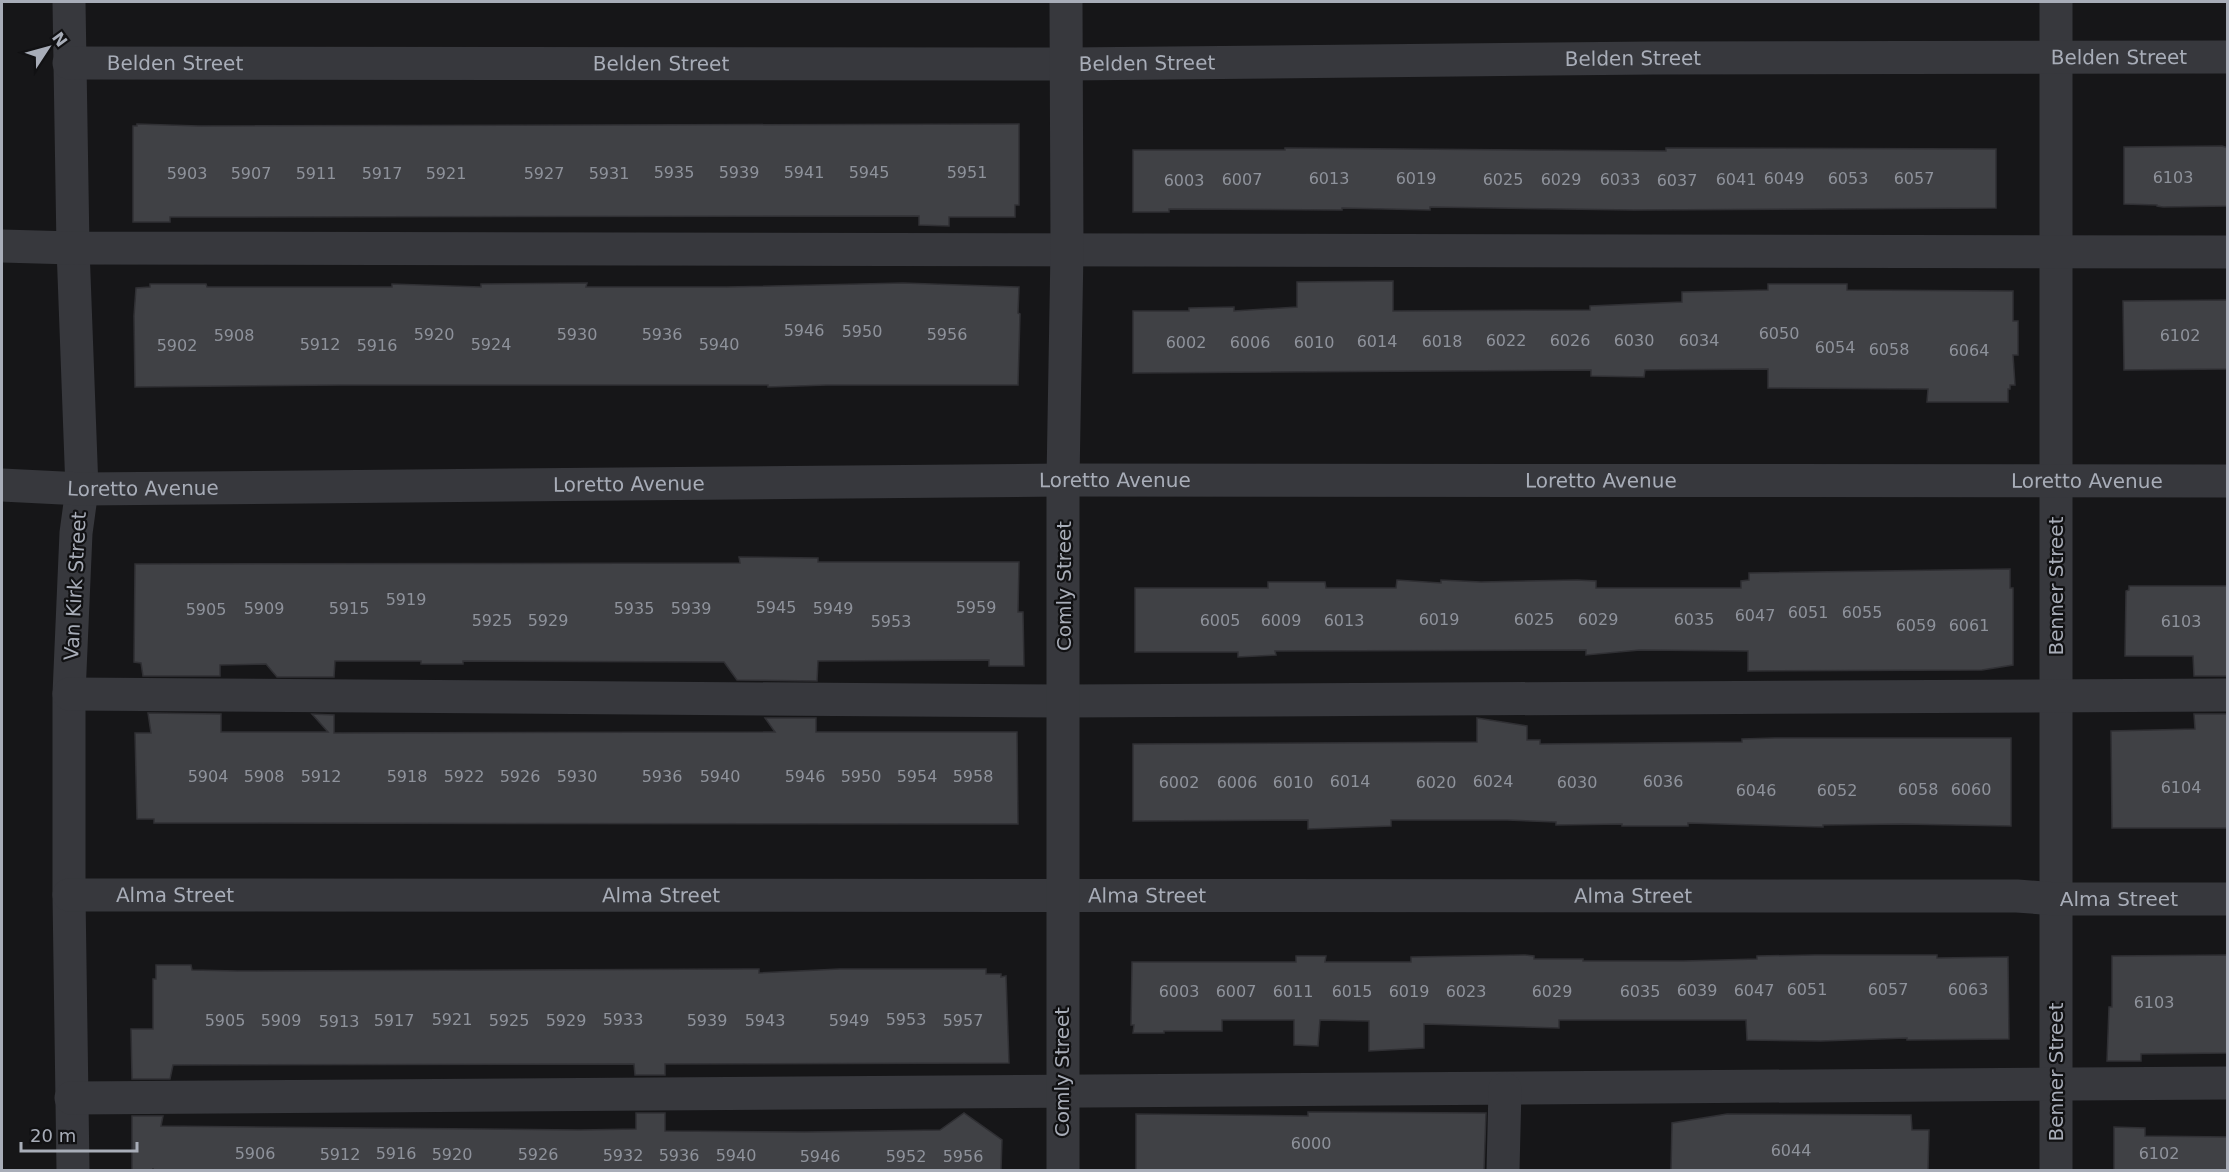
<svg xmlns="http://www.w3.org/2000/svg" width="2229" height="1172" font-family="'DejaVu Sans',sans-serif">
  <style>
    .building { fill: #404145; stroke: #303034; stroke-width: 1.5 }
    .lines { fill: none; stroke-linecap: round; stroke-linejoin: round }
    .minor { stroke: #37383d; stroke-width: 33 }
    .labels { text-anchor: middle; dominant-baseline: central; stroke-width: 4.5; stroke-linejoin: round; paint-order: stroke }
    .number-label { font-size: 16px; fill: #8e929b }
    .street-label { font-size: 20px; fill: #a8adb8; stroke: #111113 }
  </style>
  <rect width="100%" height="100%" fill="#161618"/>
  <!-- building -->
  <g class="building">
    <path d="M137,124L199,126L1019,124V205H1015V217H949V226L919,225V216L170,217V222H133V126H137Z"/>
    <path d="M2222,146L2228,148V206L2163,207L2157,206V205L2124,204V147Z"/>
    <path d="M1285,148L1666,151V148L1996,149V208L1634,210L1430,207V210L1342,208V210L1169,209V212H1133V150H1285Z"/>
    <path d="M1393,281V311L1590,310V306L1682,302V292L1768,290V284H1847V290L2013,291V321H2018V355H2013L2015,385H2010V389H2008V402H1927L1928,389L1768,388V369L1645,370L1644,377L1591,376V370L1133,373V311H1189V308L1234,307V311L1297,307V282Z"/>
    <path d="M587,283L586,287H726L903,283L1019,287L1018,313L1020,314L1018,385H827L768,387V385H342L135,387L134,316L136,288L150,287V284H206L207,287H392V284L481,287V284Z"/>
    <path d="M2228,300V369L2124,370L2123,301Z"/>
    <path d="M739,557L818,558V562H1019L1018,612H1023L1024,666H989V660L818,661L817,681L737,680L724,662L463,661V664H421V661H335L334,677H277L266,664L220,665V676H143L141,663L134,662L135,564L740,563Z"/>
    <path d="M2010,569V588H2013V665L1982,670L1748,671V651L1640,650L1586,655V650L1275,651L1276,655L1238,657V652H1135V588H1268V582H1325L1326,588H1396L1397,580L1441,583V580L1481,582L1577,580L1596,581V588H1741V581L1749,580V573Z"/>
    <path d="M2129,586H2228V676H2194L2193,656H2125L2126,591L2129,590Z"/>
    <path d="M148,713L221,714V732H328L312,714L334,715V733L775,732L765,718H816V732H1017L1018,824L154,823V819H137L135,733H151Z"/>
    <path d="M2194,714H2228V828H2112L2111,731L2195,729Z"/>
    <path d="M1477,718L1527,726V740H1540V744L1742,742V739L1774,738H2011V826L1902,824L1823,825V827L1688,823V826H1622V824L1556,825V822L1507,820H1391V826L1308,829V820L1133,821V744L1477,742Z"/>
    <path d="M1525,955L1534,956V959H1583V961H1683L1757,959V956L1814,955H1937V958L2008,957L2009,1039L1907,1040V1038L1821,1041L1747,1040L1746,1020H1559V1028L1424,1024V1048L1369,1051V1021L1320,1020L1318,1046L1294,1045V1020H1222V1031H1164V1033H1133L1134,1025H1131L1132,962H1296V956H1326L1325,962H1411V957Z"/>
    <path d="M2228,955V1053L2141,1054V1061H2107L2109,1007H2112V956Z"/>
    <path d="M156,965H191L192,970L238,971L744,969H759V973L839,969H986V974H1001V977L1006,976L1009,1063L665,1064V1075H635L634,1064L173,1065L170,1079H132L131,1029H153V979H156Z"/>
    <path d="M1308,1112L1486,1113L1484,1170H1136V1114L1308,1116Z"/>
    <path d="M636,1113H665V1131L806,1132L940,1130L964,1113L1002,1140L1001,1170H153V1168V1170H132V1116H163L161,1126L580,1130L636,1129Z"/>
    <path d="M1727,1114L1911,1115L1912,1130H1929L1928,1170H1671L1672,1123Z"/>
    <path d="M2114,1127L2145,1128V1136L2228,1137V1170H2114Z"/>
  </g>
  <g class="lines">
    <!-- minor -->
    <g class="minor">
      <path d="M69,2L73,248L82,489L76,533L69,694V895L73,1170"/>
      <path d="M2056,2V1170"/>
      <path id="s1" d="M69,63L1068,64L1654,58L2228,57"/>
      <path d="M2,246L73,248L2228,252"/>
      <path id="s2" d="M2,485L82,489L1063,480L2228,481"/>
      <path d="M69,694L1064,701L2228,695"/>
      <path id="s3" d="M69,895L2017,896L2056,899H2228"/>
      <path d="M71,1098L2228,1083"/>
      <path d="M1063,1170V480L1067,250L1066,2"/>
      <path d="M1503,1170L1505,1089"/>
    </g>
  </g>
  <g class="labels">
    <!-- number labels -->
    <g class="number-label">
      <text x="674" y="172">5935</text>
      <text x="739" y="172">5939</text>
      <text x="804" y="172">5941</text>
      <text x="869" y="172">5945</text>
      <text x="967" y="172">5951</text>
      <text x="187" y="173">5903</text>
      <text x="251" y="173">5907</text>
      <text x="316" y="173">5911</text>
      <text x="382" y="173">5917</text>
      <text x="446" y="173">5921</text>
      <text x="544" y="173">5927</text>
      <text x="609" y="173">5931</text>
      <text x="2173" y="177">6103</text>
      <text x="1329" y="178">6013</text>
      <text x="1416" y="178">6019</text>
      <text x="1784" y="178">6049</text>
      <text x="1848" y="178">6053</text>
      <text x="1914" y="178">6057</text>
      <text x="1242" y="179">6007</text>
      <text x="1503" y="179">6025</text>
      <text x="1561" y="179">6029</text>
      <text x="1620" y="179">6033</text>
      <text x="1736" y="179">6041</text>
      <text x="1184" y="180">6003</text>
      <text x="1677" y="180">6037</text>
      <text x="804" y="330">5946</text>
      <text x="862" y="331">5950</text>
      <text x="1779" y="333">6050</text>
      <text x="434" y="334">5920</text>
      <text x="577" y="334">5930</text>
      <text x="662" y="334">5936</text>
      <text x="947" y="334">5956</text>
      <text x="234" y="335">5908</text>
      <text x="2180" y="335">6102</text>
      <text x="1506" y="340">6022</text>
      <text x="1570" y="340">6026</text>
      <text x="1634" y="340">6030</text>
      <text x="1699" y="340">6034</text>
      <text x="1377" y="341">6014</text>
      <text x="1442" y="341">6018</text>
      <text x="1186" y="342">6002</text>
      <text x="1250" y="342">6006</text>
      <text x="1314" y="342">6010</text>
      <text x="320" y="344">5912</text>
      <text x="491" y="344">5924</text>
      <text x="719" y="344">5940</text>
      <text x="177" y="345">5902</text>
      <text x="377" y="345">5916</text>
      <text x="1835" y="347">6054</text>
      <text x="1889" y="349">6058</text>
      <text x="1969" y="350">6064</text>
      <text x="406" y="599">5919</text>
      <text x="776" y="607">5945</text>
      <text x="976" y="607">5959</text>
      <text x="264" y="608">5909</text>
      <text x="349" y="608">5915</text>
      <text x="634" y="608">5935</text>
      <text x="691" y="608">5939</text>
      <text x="833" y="608">5949</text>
      <text x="206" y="609">5905</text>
      <text x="1808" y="612">6051</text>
      <text x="1862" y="612">6055</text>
      <text x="1755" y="615">6047</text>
      <text x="1439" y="619">6019</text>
      <text x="1534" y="619">6025</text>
      <text x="1598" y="619">6029</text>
      <text x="1694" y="619">6035</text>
      <text x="492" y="620">5925</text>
      <text x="548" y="620">5929</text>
      <text x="1220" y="620">6005</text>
      <text x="1281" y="620">6009</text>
      <text x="1344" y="620">6013</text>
      <text x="891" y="621">5953</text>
      <text x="2181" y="621">6103</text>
      <text x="1916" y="625">6059</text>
      <text x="1969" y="625">6061</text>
      <text x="208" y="776">5904</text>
      <text x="264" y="776">5908</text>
      <text x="321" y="776">5912</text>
      <text x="407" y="776">5918</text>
      <text x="464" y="776">5922</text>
      <text x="520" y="776">5926</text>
      <text x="577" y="776">5930</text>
      <text x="662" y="776">5936</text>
      <text x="720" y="776">5940</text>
      <text x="805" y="776">5946</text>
      <text x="861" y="776">5950</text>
      <text x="917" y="776">5954</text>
      <text x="973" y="776">5958</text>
      <text x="1350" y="781">6014</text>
      <text x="1493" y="781">6024</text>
      <text x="1663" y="781">6036</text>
      <text x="1179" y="782">6002</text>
      <text x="1237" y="782">6006</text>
      <text x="1293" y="782">6010</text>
      <text x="1436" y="782">6020</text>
      <text x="1577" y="782">6030</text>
      <text x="2181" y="787">6104</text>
      <text x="1918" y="789">6058</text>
      <text x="1971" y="789">6060</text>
      <text x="1756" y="790">6046</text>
      <text x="1837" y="790">6052</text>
      <text x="1807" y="989">6051</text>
      <text x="1888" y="989">6057</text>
      <text x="1968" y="989">6063</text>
      <text x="1697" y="990">6039</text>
      <text x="1754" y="990">6047</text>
      <text x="1179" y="991">6003</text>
      <text x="1236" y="991">6007</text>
      <text x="1293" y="991">6011</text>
      <text x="1352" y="991">6015</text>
      <text x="1409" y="991">6019</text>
      <text x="1466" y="991">6023</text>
      <text x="1552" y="991">6029</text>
      <text x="1640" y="991">6035</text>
      <text x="2154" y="1002">6103</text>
      <text x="452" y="1019">5921</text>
      <text x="623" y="1019">5933</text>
      <text x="906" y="1019">5953</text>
      <text x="225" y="1020">5905</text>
      <text x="281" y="1020">5909</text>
      <text x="394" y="1020">5917</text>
      <text x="509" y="1020">5925</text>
      <text x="566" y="1020">5929</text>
      <text x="707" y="1020">5939</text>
      <text x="765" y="1020">5943</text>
      <text x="849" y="1020">5949</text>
      <text x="963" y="1020">5957</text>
      <text x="339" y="1021">5913</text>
      <text x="1311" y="1143">6000</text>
      <text x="1791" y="1150">6044</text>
      <text x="255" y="1153">5906</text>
      <text x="396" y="1153">5916</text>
      <text x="2159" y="1153">6102</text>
      <text x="340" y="1154">5912</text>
      <text x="452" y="1154">5920</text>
      <text x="538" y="1154">5926</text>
      <text x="623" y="1155">5932</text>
      <text x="679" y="1155">5936</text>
      <text x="736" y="1155">5940</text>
      <text x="820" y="1156">5946</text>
      <text x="906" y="1156">5952</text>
      <text x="963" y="1156">5956</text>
    </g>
    <!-- street labels -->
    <g class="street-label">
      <text stroke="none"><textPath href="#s1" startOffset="2050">Belden Street</textPath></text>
      <text stroke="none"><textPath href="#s1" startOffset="1564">Belden Street</textPath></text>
      <text stroke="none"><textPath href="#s1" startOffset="106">Belden Street</textPath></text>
      <text stroke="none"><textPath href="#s1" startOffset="592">Belden Street</textPath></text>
      <text stroke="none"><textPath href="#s1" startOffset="1078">Belden Street</textPath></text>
      <text stroke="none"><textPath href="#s2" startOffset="1113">Loretto Avenue</textPath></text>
      <text stroke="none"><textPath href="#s2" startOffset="1599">Loretto Avenue</textPath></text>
      <text stroke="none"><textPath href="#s2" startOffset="2085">Loretto Avenue</textPath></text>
      <text stroke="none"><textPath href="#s2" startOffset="627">Loretto Avenue</textPath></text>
      <text stroke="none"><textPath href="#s2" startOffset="141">Loretto Avenue</textPath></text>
      <text transform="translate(75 586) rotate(-87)">Van Kirk Street</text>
      <text transform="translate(1064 586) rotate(-90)">Comly Street</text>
      <text transform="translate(2056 586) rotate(-90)">Benner Street</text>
      <text stroke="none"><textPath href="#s3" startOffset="106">Alma Street</textPath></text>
      <text stroke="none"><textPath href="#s3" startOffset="592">Alma Street</textPath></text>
      <text stroke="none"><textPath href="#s3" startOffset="1564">Alma Street</textPath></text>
      <text stroke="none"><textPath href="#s3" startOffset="1078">Alma Street</textPath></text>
      <text stroke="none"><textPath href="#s3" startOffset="2050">Alma Street</textPath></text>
      <text transform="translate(1062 1072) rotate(-90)">Comly Street</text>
      <text transform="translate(2056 1072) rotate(-90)">Benner Street</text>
    </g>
  </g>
  <!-- border -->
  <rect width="2229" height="1172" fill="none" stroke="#a8adb8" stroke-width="6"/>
  <!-- north arrow -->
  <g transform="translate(48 48) rotate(54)" stroke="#111113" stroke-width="4.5" paint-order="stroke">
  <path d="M0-4.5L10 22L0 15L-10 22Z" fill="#a8adb8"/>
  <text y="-9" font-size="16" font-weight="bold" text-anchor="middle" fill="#a8adb8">N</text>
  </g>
  <!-- scale -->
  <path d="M21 1142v9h116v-9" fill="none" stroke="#a8adb8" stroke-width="3"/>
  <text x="30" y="1142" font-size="18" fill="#a8adb8" stroke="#111113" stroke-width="4.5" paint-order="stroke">20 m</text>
</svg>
